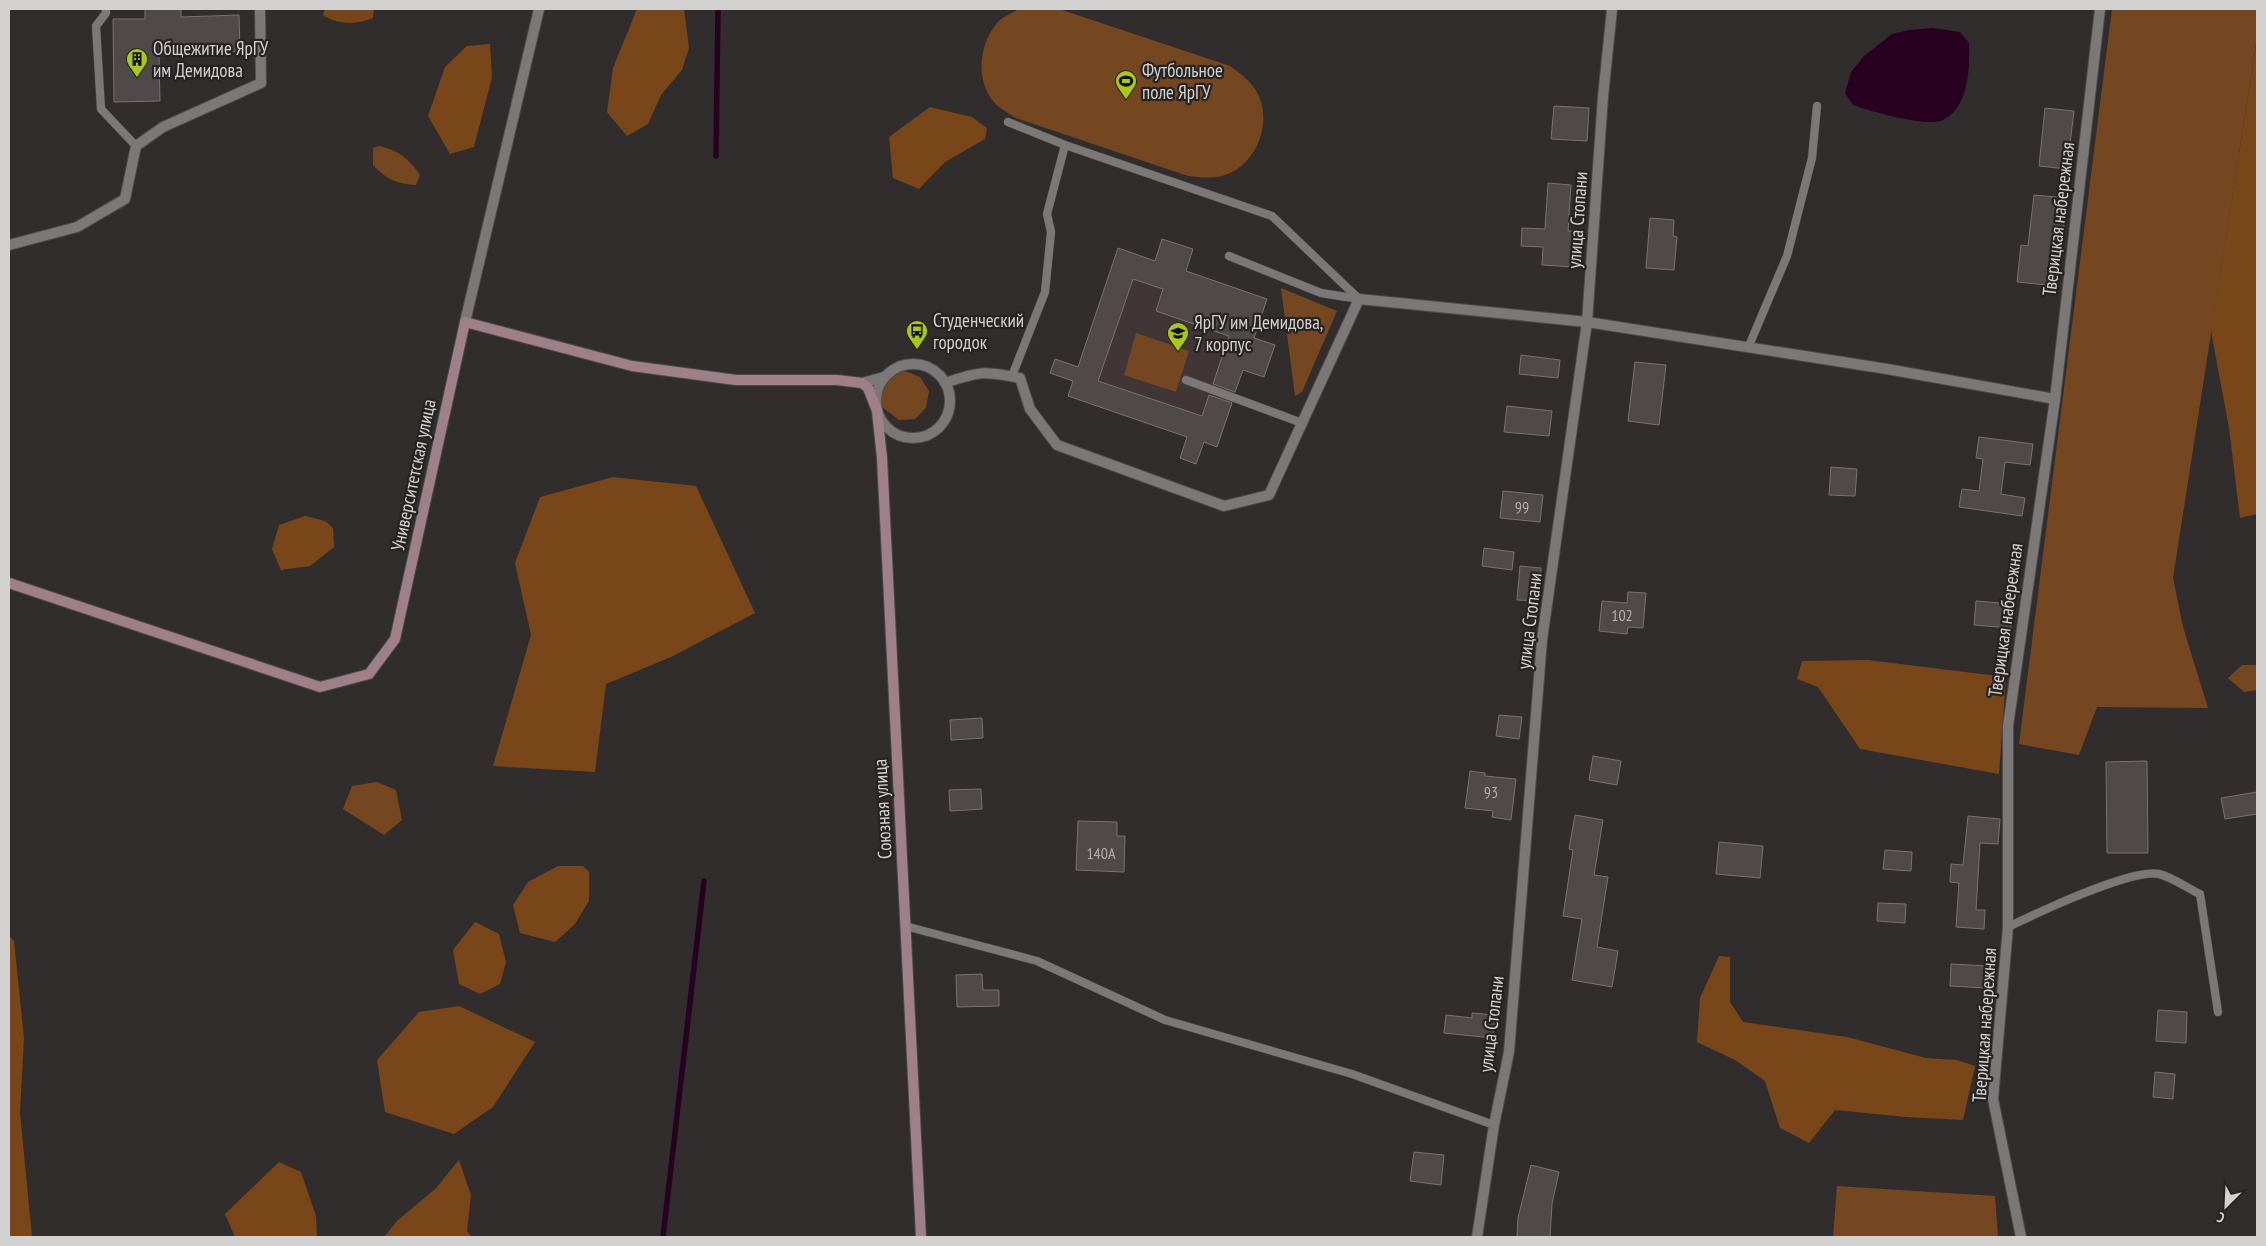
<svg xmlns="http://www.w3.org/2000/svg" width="2266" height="1246" font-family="'PT Sans Narrow',sans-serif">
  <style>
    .built { fill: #413636 }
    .green { fill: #754720 }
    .forest { fill: #784619 }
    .water { fill: #280020 }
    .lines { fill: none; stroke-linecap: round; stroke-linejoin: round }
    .stream { stroke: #280020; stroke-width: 5.5 }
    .building { fill: #4f4a49; stroke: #787371 }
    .lane-casing { stroke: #4d4a4a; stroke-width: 9 }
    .street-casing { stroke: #4d4a4a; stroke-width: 12 }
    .secondary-casing { stroke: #4d4a4a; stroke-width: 12 }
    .lane { stroke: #7d7878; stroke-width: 8 }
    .street { stroke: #7d7878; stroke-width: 10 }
    .secondary { stroke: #9f808a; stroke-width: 10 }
    .labels { text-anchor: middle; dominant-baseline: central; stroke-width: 4.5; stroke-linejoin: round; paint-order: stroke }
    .number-label { font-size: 16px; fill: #b3afaf }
    .poi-label { font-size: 19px; fill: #d4d1d1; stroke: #272323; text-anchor: start }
    .street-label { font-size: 19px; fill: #d4d1d1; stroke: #272323 }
  </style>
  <rect width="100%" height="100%" fill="#312d2d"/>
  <!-- built -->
  <path class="built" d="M1162,239L1193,249L1186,271L1267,299L1254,337L1275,345L1264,377L1243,370L1217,447L1204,443L1196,464L1180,458L1187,437L1068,396L1073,381L1050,373L1055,359L1078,366L1118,248L1155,261Z"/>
  <!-- green -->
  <g class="green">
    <path d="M1019,9H1059L1230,66C1240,73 1248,79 1255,89C1275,119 1257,167 1222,176C1210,179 1199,177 1188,176L1016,118C1010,114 1004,111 999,107C975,86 977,47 997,23C1002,17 1012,13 1019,9Z"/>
    <path d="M2112,9H2257V38L2173,578L2183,627L2208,708L2097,707L2079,755L2019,744Z"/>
    <path d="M379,146C397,149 410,160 420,175L416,185C397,184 386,179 373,165V148Z"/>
    <path d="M1281,288L1337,311L1302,392L1295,396Z"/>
    <path d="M1136,333L1189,351L1176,392L1124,375Z"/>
    <path d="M905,371L920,377L929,391L926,408L915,419L899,420L882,407L881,389L887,377Z"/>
    <path d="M2242,665H2257V690L2244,692L2228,678Z"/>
    <path d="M377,782L396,790L402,820L384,835L343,809L352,786Z"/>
    <path d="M1837,1186L1995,1196L1998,1237H1833Z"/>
  </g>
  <!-- forest -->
  <g class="forest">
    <path d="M325,9H374L373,18C355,25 339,25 323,15Z"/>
    <path d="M637,9H684L689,48L682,70L661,95L648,124L627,136L607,112L613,68Z"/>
    <path d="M2257,39V514L2240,518L2229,428L2211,331Z"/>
    <path d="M490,44L492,77L474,147L450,154L428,116L445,67L467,46Z"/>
    <path d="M930,107L972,117L987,128L985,139L945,162L919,189L893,178L889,137Z"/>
    <path d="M613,477L696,486L755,613L671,657L606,684L595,772L493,766L531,635L515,563L540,497Z"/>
    <path d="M305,516L325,521L333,528L334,547L310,566L281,570L272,549L279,525Z"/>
    <path d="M1868,660L2006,677L1999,774L1860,749L1818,687L1797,679L1802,661Z"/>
    <path d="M558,866H583L589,872V901L575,924L555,942L520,933L513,905L528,882Z"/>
    <path d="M475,922L499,934L506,962L500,984L480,994L459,984L453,950Z"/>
    <path d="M9,936L14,941L24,1038L20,1113L32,1237H9Z"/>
    <path d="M1719,956L1730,957V1002L1743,1022L1847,1037L1926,1058L1957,1060L1975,1066L1963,1120L1906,1117L1835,1110L1809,1143L1780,1128L1765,1081L1735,1060L1697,1042L1700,998Z"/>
    <path d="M459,1006L535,1042L493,1107L454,1134L385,1112L377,1060L419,1012Z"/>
    <path d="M459,1160L471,1195L467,1231L472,1237H384L397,1221L436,1188Z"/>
    <path d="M279,1162L301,1172L316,1216L317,1237H235L225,1214Z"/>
  </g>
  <!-- water -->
  <path class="water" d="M1933,28L1960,32L1969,43C1970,68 1969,107 1943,120C1928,128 1870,111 1853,105L1845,93L1851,72L1864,56L1892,34L1909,30Z"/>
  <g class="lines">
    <!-- stream -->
    <g class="stream">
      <path d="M716,156L718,9"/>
      <path d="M663,1237L704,881"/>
    </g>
  </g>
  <!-- building -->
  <g class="building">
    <path d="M145,9H181V17L239,15L240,51L159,55L160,101L114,102L113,19H145Z"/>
    <path d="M1554,106L1589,108L1587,141L1551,139Z"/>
    <path d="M2045,108L2074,111L2067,169L2039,166Z"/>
    <path d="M1548,183L1571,185L1568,231H1575L1573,267L1542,265L1543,247L1521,246L1522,228L1545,229Z"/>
    <path d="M2034,195L2067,198L2057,286L2017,282L2021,245L2028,246Z"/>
    <path d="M1650,218L1674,220L1673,236L1677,237L1674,270L1646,268Z"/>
    <path d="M1162,239L1193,249L1186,271L1267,299L1254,338L1275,345L1264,377L1243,370L1235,392L1213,384L1229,336L1156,311L1163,289L1133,279L1098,381L1202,416L1209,395L1232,403L1217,447L1204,442L1196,464L1180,458L1187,437L1068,396L1073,381L1050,373L1055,359L1078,367L1118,248L1155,261Z"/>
    <path d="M1521,355L1560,360L1558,378L1519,374Z"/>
    <path d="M1635,362L1666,365L1659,425L1628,421Z"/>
    <path d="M1507,406L1552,411L1549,436L1504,432Z"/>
    <path d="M1979,437L2033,444L2030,465L2005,462L2001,494L2025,498L2022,516L1959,507L1962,489L1979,491L1983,459L1976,458Z"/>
    <path d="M1831,467L1857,469L1855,496L1829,495Z"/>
    <path d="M1503,491L1543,495L1540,522L1500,518Z"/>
    <path d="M1484,548L1514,552L1512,570L1482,566Z"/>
    <path d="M1520,566L1541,568L1539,601L1517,600Z"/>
    <path d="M1628,592L1646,593L1643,628L1628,627L1627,634L1599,631L1602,601L1627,603Z"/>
    <path d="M1976,601L2013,604L2011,628L1974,625Z"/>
    <path d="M1499,715L1522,717L1519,739L1496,736Z"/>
    <path d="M982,718L983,738L951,740L950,720Z"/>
    <path d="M1593,756L1621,761L1617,785L1589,780Z"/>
    <path d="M2147,761L2148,853H2107L2106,762Z"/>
    <path d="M1470,771L1485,773V776L1516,779L1511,820L1492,817L1493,811L1465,808Z"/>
    <path d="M981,789L982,809L950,811L949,790Z"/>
    <path d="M2257,792V814L2225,819L2221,798Z"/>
    <path d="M1575,815L1603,820L1594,875L1608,877L1597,947L1618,951L1612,987L1572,980L1582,919L1563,916L1573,850L1569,849Z"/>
    <path d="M1968,816L2000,819L1998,844L1980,843L1976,910H1985L1984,929L1956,927L1959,883L1950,882L1951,864L1963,865Z"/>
    <path d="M1078,821L1117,822V836H1125L1124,872L1076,870Z"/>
    <path d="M1719,842L1763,846L1760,878L1716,874Z"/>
    <path d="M1885,850L1912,852L1911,871L1883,869Z"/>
    <path d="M1878,903L1906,904L1905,923L1877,921Z"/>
    <path d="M1951,964L1988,966L1987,988L1950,986Z"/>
    <path d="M982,974L983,990H999V1006L957,1007L956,975Z"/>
    <path d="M2158,1010L2187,1012L2186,1043L2156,1041Z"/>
    <path d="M1472,1013L1495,1015L1493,1038L1444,1033L1446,1015L1472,1018Z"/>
    <path d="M2155,1072L2175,1074L2173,1099L2153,1097Z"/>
    <path d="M1414,1152L1444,1155L1441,1185L1410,1181Z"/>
    <path d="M1531,1165L1559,1172L1552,1204L1550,1237H1517L1518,1218Z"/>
  </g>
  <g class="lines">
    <!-- lane casing -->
    <g class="lane-casing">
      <g id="lane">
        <path d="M106,9V13L96,26L101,109L136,146"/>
        <path d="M1008,122L1065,145L1272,216L1359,299"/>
        <path d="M1229,256L1321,293L1359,299"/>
        <path d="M1748,348L1787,256L1812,158L1817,106"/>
        <path d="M1012,376L1045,292L1051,232L1047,214L1065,145"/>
        <path d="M1186,380L1302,423"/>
        <path d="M905,926L1037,961L1165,1020L1352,1074L1494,1125"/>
        <path d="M2008,927C2035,914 2132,868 2159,874C2172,877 2187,888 2200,894L2218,1012"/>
      </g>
    </g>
    <!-- street casing -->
    <g class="street-casing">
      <g id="street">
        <path d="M9,245L77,227L125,199L136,146L163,127L261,83L260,9"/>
        <path d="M465,322L539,9"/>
        <circle cx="913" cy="401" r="37"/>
        <path d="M862,383L884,377"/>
        <path d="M945,383C980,371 984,371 1020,378L1030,409L1057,445L1224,506L1269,495L1359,299L1587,322L1887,369L2055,399"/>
        <path d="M1477,1237L1494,1125L1509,1052L1542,640L1587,322L1603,97L1612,9"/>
        <path d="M2021,1237L1993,1099L2008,927V726L2055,399L2100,9"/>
      </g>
    </g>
    <!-- secondary casing -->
    <g class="secondary-casing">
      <path id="secondary" d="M9,583L320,687L369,674L395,639L465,322L632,366L736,380H837L862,383L868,388L877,411L882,458L921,1237"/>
    </g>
    <!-- lane -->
    <use href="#lane" class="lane"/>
    <!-- street -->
    <use href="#street" class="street"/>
    <!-- secondary -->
    <use href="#secondary" class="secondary"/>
  </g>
  <!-- icons -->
  <defs>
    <g id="building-pin" transform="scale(1.125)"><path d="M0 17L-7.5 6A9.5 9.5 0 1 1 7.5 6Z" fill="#abc716" stroke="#272323"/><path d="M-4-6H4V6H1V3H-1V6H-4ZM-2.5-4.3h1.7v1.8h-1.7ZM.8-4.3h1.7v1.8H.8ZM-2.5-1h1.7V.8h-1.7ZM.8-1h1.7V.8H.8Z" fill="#111"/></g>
    <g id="stadium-pin" transform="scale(1.125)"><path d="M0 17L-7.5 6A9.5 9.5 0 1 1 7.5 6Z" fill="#abc716" stroke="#272323"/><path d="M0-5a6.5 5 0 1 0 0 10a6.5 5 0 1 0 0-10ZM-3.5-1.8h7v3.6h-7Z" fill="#111"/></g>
    <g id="bus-pin" transform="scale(1.125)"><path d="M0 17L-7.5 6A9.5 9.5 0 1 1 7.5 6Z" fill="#abc716" stroke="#272323"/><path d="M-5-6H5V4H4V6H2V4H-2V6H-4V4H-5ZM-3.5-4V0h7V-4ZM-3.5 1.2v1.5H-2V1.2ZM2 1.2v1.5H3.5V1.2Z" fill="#111"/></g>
    <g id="university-pin" transform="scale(1.125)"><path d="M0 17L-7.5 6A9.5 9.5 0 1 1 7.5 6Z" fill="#abc716" stroke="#272323"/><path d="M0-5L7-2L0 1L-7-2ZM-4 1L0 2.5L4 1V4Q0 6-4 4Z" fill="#111"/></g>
  </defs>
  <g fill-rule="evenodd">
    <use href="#building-pin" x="137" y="59"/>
    <use href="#stadium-pin" x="1126" y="81"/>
    <use href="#bus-pin" x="917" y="331"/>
    <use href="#university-pin" x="1178" y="333"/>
  </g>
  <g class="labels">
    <!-- number labels -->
    <g class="number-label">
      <text x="1522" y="507">99</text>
      <text x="1622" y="615">102</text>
      <text x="1491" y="792">93</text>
      <text x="1101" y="853">140А</text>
    </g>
    <!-- poi labels -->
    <g class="poi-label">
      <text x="153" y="48">Общежитие ЯрГУ<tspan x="153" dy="22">им Демидова</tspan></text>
      <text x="1142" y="70">Футбольное<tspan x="1142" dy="22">поле ЯрГУ</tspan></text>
      <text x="933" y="320">Студенческий<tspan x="933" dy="22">городок</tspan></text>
      <text x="1194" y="322">ЯрГУ им Демидова,<tspan x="1194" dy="22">7 корпус</tspan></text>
    </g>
    <!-- street labels -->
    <g class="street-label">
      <text transform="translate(2058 219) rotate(-83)">Тверицкая набережная</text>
      <text transform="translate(1577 220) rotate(-86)">улица Стопани</text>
      <text transform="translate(413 475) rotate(-78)">Университетская улица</text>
      <text transform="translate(2005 620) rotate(-82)">Тверицкая набережная</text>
      <text transform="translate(1529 621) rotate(-83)">улица Стопани</text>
      <text transform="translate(882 809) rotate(-93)">Союзная улица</text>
      <text transform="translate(1491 1024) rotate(-83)">улица Стопани</text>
      <text transform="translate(1984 1025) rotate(-86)">Тверицкая набережная</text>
    </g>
  </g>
  <!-- border -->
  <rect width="2266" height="1246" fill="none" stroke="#d4d1d1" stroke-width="20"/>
  <!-- north arrow -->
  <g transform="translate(2226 1206) rotate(204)" stroke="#272323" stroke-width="4" paint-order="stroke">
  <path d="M0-4L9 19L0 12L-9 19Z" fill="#d4d1d1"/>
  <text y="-8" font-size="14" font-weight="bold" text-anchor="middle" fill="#d4d1d1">С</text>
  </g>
</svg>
